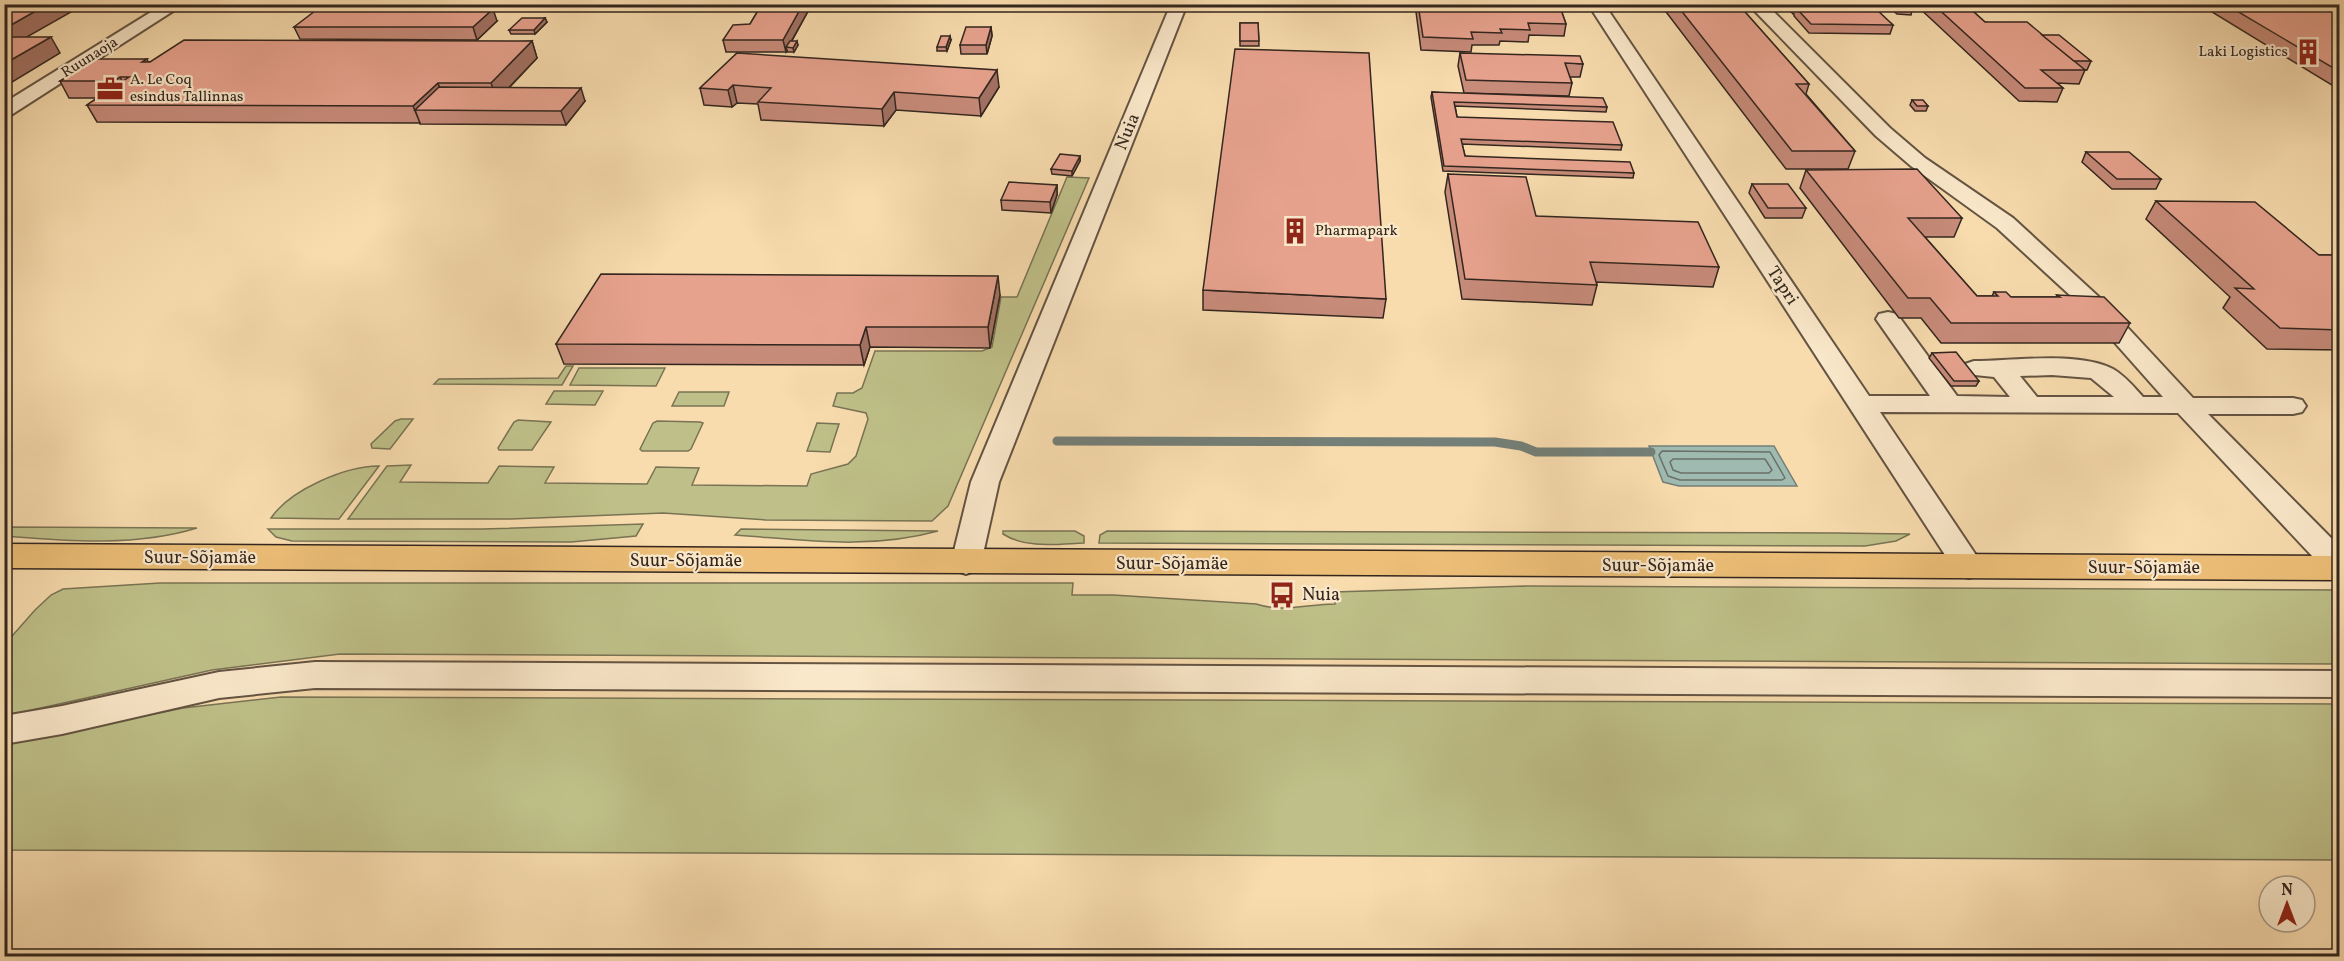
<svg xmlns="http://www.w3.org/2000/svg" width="2344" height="961" font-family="Vollkorn,serif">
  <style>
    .green { fill: #bfc089; stroke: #797354; stroke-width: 1.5 }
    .water { fill: #9fbab1; stroke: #747f77; stroke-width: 1.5 }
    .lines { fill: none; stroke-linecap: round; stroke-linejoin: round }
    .shore { stroke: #697068; stroke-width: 1.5 }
    .stream { stroke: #747f77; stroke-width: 9 }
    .minor-casing { stroke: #645443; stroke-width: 4 }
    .major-casing { stroke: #33261f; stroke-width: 3 }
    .minor { fill: #fae8ca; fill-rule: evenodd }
    .major { fill: #ecbe77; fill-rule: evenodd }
    .wall { fill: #c78b7a; stroke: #33261f; stroke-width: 1.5 }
    .shaded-wall { fill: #a27163; stroke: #33261f; stroke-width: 1.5 }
    .building { fill: #e7a28e; stroke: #33261f; stroke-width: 1.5 }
    .labels { text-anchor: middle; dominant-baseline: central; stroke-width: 4.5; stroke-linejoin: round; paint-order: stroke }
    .far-poi-label { font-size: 15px; fill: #33261f; stroke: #fae8ca; text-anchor: start }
    .far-street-label { font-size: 15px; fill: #33261f; stroke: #fae8ca }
    .street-label { font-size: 18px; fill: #33261f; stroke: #fae8ca }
    .poi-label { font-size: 18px; fill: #33261f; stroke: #fae8ca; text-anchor: start }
  </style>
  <rect width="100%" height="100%" fill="#f8dcae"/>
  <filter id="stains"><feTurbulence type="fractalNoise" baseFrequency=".00333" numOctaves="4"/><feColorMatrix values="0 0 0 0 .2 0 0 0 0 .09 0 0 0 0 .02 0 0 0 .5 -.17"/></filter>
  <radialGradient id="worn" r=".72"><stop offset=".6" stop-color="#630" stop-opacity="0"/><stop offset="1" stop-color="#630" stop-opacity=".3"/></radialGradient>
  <!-- green -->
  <g class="green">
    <path d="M1067,177L1089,178L948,506L932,521L766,520L663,513L511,519H348L387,466L411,465L400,482L488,483L499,466L554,467L545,483L647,484L656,467L699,468L692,485L807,486L811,474L848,464L856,456L868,419L866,413L833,406L837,393H853L862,388L875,351H982L992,347L1001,297H1017Z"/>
    <path d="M566,366H573L562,385L434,384L439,379L558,378Z"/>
    <path d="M579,368H665L656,386L570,385Z"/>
    <path d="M554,391H603L595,405L546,404Z"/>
    <path d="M679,392H729L724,406H672Z"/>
    <path d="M401,419H413L390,449L372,448L371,444L395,421Z"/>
    <path d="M518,420L551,422L532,450H499L498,448L514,422Z"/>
    <path d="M657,421L700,422L703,423L691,449L688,451H642L640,449L653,423Z"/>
    <path d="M817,423L839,424L830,452L807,451Z"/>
    <path d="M379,466L339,519L271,518C290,490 345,466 379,466Z"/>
    <path d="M643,524L636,536L571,542L292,541L276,537L268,529H482Z"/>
    <path d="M5,527L197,528C135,547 68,541 5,536Z"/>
    <path d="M741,529L938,531C869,550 805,540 735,535Z"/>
    <path d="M1003,531H1075L1084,536V543C1058,544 1026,549 1003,534Z"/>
    <path d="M1107,531L1836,533L1910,534L1896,541L1865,546L1099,543L1100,535Z"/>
    <path d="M160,583H1073L1072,595H1113L1256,604C1284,613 1307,604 1335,604L1334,592L1526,586L2339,590V664L340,654L212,670L5,716V644L35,610L51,595L63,589Z"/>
    <path d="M281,697L2339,704V860L5,850V744L183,708Z"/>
  </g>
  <!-- water -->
  <path class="water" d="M1649,446H1774L1797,486H1679L1663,482Z"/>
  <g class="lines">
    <!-- shore -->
    <g class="shore">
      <path d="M1662,451L1770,452L1785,478L1782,480H1680L1668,476L1659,455Z"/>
      <path d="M1673,459H1765L1772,470L1769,473H1681L1673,470L1670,462Z"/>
    </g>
    <!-- stream -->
    <path class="stream" d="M1057,441L1495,442L1521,446L1536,452H1651"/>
    <!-- minor casing -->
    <g class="minor-casing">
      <g id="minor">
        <path d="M164,4H184L11,115L4,117V103Z"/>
        <path d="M1171,4H1187L999,482L981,563L977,570L966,574L955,570L951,563L971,482Z"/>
        <path d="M1588,4H1604L1869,396H1930L1876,319L1879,314L1888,312L1897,314L1957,396L2010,397L1994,377L1965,374L1961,369L1965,364L1974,361C2014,361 2077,351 2113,369C2125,376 2134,387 2143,397H2163L2085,309L1997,228L1911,166L1876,136L1748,4H1766L1890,128L1925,158L2013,218L2101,299L2193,398H2293L2302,400L2306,406L2302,412L2293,414H2208L2340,547V576L2329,574L2178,413L1880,412L1984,567L1980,575L1969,578L1958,575ZM2052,375L2091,378L2114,397H2037L2020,376Z"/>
        <path d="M315,662L2340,671V697L315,688L219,698L62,734L4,744V716L62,706L219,672Z"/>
      </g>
    </g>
    <!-- major casing -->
    <g class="major-casing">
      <path id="major" d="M4,544L2340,556V580L4,568Z"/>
    </g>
    <!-- minor -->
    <use href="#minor" class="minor"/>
    <!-- major -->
    <use href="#major" class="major"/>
  </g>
  <!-- wall -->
  <g class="wall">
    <path d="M132,4H158L154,7H134Z"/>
    <path d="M202,4H217L212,8H203Z"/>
    <path d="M762,4H812L792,41L798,45L794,52H787V50L786,52H726L723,40L750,24Z"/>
    <path d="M1415,4H1559L1566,24L1564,36L1529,35L1528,42L1500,41L1499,45H1472L1471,52L1421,50Z"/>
    <path d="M1660,4H1738L1809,84L1806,94L1855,151L1848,169H1786Z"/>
    <path d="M1784,4H1876L1874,9L1893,25L1890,34L1809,33L1794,16V14H1793Z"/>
    <path d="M1890,4H1906L1912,10L1911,15L1897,14L1889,7Z"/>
    <path d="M1915,4H1965L1985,22L2042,35L2091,61L2087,70H2085L2079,84L2057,83L2063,88L2057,102L2019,101Z"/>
    <path d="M2199,4H2340V90Z"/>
    <path d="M545,18L547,22L535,34H511L509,30Z"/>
    <path d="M497,21L477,40L300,39L294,27Z"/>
    <path d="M1240,23H1258L1259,46H1240Z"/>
    <path d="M991,27L992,36L987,54H961L960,45Z"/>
    <path d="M951,40L947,51H937V47Z"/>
    <path d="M532,41L537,58L509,88L585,101L566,125L420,124V123L97,122L87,105L97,98H69L60,81L147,59L148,62Z"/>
    <path d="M737,53L999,87L981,116L896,110L884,126L761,120L758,104L737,103L732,107L704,105L700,88Z"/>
    <path d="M1460,53L1583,64L1580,77H1570L1572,83L1569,96L1464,93L1458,66Z"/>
    <path d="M1432,92L1607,107L1606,112L1455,106L1457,117L1622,145L1621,150L1462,144L1465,156L1634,173L1633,178L1443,171L1431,97Z"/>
    <path d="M1912,100L1928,106L1926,111H1915L1910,105Z"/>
    <path d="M2086,152L2161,179L2156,189H2112L2082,162Z"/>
    <path d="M1080,156V161L1072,176L1052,174L1051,169Z"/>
    <path d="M1806,170L1962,218L1954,237H1925L1977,296H1992L1994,292L2011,297H2056L2057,295L2130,323L2119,343H1941L1921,318H1899L1800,188Z"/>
    <path d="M1448,174L1536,216L1719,267L1713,287L1596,282L1597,285L1592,305L1462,299L1445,192Z"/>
    <path d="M1752,184L1806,208L1802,218H1765L1749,193Z"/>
    <path d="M1057,185V195L1051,213L1002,210L1001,200Z"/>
    <path d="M2156,201L2319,255H2340V350L2267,349L2223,308L2230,297L2146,219Z"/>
    <path d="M1203,290L1386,299L1383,318L1203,310Z"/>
    <path d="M1000,295L990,348L870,347L864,365L564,364L556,344Z"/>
    <path d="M1932,353L1979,381L1976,386H1951L1929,358Z"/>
  </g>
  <!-- shaded-wall -->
  <g class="shaded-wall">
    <path d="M48,4H67L71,12L4,50V29Z"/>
    <path d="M210,4H217L212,8Z"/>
    <path d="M803,4H812L788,47H786L787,50L786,52L783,40Z"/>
    <path d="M493,9L497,21L477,40L473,27Z"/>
    <path d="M545,18L547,22L535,34L534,30Z"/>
    <path d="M991,27L992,36L987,54L986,45Z"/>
    <path d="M950,36L951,40L947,51L946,47Z"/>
    <path d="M51,37L60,53L4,87V64Z"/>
    <path d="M532,41L537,58L497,100L491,83Z"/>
    <path d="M797,41L798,45L794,52L793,48Z"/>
    <path d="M997,70L999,87L981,116L979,98Z"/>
    <path d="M120,77L129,94L123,98L114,81Z"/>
    <path d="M438,83L444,100L415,110L420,123L413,106Z"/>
    <path d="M733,85L737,103L732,107L728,90Z"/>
    <path d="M581,88L585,101L566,125L561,111Z"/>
    <path d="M894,92L896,110L884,126L882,109Z"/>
    <path d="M1080,156V161L1072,176V171Z"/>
    <path d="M1057,185V195L1051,213L1050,202Z"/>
    <path d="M998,276L1000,295L990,348L988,327Z"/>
    <path d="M866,327L870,347L864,365L860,345Z"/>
  </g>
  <!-- building -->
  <g class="building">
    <path d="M4,4H48L4,29Z"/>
    <path d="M762,4H803L783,40H723L733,25L750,24Z"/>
    <path d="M1418,4H1559L1566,24L1528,23L1530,30L1500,29L1502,33L1471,32L1473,39L1423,37Z"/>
    <path d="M1676,4H1738L1809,84H1796L1855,151H1792Z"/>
    <path d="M1893,4H1906L1912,10H1899Z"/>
    <path d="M1933,4H1965L1985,22H2027L2085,70H2041L2063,88H2025Z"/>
    <path d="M2225,4H2340V72Z"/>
    <path d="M319,8L493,9L473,27H294Z"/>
    <path d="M1796,8L1876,9L1893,25L1811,24Z"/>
    <path d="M522,18H545L534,30H509Z"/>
    <path d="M1240,23H1258L1259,41H1240Z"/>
    <path d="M966,27H991L986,45H960Z"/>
    <path d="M2042,35H2059L2091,61H2074Z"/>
    <path d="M941,36H950L946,47H937Z"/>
    <path d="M4,37H51L4,64Z"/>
    <path d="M184,40L532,41L491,83H438L413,106L87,105L129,77H120L114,81H60L94,59H147L142,62H150Z"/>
    <path d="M790,41H797L793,48L786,47Z"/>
    <path d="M1235,49L1369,53L1386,299L1203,290Z"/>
    <path d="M737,53L997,70L979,98L894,92L882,109L758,102L771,88L733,85L728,90L700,88Z"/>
    <path d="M1460,53L1580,56L1583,64L1565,63L1572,83L1466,80Z"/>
    <path d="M439,87L581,88L561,111L415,110Z"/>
    <path d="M1432,92L1603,98L1607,107L1454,102L1457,117L1613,122L1622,145L1461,139L1465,156L1630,162L1634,173L1444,166Z"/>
    <path d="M1912,100H1923L1928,106H1917Z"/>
    <path d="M2086,152H2129L2161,179H2117Z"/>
    <path d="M1060,154L1080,156L1072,171L1051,169Z"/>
    <path d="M1917,169L1962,218H1908L1977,296H1998L1994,292H2006L2011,297H2060L2057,295L2104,297L2130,323H1951L1930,298H1908L1806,170Z"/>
    <path d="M1448,174L1526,177L1536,216L1698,222L1719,267L1590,262L1597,285L1465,279Z"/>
    <path d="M1009,182L1057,185L1050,202L1001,200Z"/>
    <path d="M1752,184H1788L1806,208H1768Z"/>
    <path d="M2156,201L2255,202L2319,255H2340V330L2280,328L2235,288L2254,289Z"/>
    <path d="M601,274L998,276L988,327H866L860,345L556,344Z"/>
    <path d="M1956,352L1979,381H1954L1932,353Z"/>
  </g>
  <!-- icons -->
  <defs>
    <g id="building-bare" transform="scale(2.07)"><path d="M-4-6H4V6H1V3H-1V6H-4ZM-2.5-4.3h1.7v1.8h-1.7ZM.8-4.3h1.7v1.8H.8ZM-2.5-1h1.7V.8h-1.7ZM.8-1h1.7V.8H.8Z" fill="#8f2418" stroke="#fae8ca" stroke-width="2.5" paint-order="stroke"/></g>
    <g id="office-bare" transform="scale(2.07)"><path d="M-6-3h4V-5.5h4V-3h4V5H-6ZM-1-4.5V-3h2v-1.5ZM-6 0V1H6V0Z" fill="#8f2418" stroke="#fae8ca" stroke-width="2.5" paint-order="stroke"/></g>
    <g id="bus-bare" transform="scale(2.07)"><path d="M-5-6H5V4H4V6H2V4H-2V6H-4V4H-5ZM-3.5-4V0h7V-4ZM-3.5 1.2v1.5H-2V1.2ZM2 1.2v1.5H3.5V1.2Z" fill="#8f2418" stroke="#fae8ca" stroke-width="2.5" paint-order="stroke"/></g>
  </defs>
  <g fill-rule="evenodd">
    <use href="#building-bare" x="2308" y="52"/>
    <use href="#office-bare" x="110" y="89"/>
    <use href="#building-bare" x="1295" y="231"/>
    <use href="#bus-bare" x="1282" y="595"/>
  </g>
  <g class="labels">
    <!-- far-poi labels -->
    <g class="far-poi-label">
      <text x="2288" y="52" text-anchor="end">Laki Logistics</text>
      <text x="130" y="80">A. Le Coq<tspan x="130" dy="17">esindus Tallinnas</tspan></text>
      <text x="1315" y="231">Pharmapark</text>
    </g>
    <!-- far-street labels -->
    <g class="far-street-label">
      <text transform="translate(90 58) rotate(-32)">Ruunaoja</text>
    </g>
    <!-- street labels -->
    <g class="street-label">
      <text transform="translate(1128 132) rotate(-68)">Nuia</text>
      <text transform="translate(1782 286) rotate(57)">Tapri</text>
      <text x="200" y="558">Suur-Sõjamäe</text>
      <text x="686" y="561">Suur-Sõjamäe</text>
      <text x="1172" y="564">Suur-Sõjamäe</text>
      <text x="1658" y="566">Suur-Sõjamäe</text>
      <text x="2144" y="568">Suur-Sõjamäe</text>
    </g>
    <!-- poi labels -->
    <g class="poi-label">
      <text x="1302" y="595">Nuia</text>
    </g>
  </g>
  <!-- margin -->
  <rect width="2344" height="961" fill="none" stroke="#f8dcae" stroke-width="24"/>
  <rect x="6" y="6" width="2332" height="949" fill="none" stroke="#33261f" stroke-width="3"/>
  <rect x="12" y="12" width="2320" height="937" fill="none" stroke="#33261f" stroke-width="1.5"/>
  <!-- north arrow -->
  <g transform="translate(2287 904)"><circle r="28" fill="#fae8ca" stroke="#aa9a86" stroke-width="1.5"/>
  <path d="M0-4.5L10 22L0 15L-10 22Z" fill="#8f2418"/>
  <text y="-9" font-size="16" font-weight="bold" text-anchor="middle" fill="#33261f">N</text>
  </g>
  <rect width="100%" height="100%" filter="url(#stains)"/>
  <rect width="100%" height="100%" fill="url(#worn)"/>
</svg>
